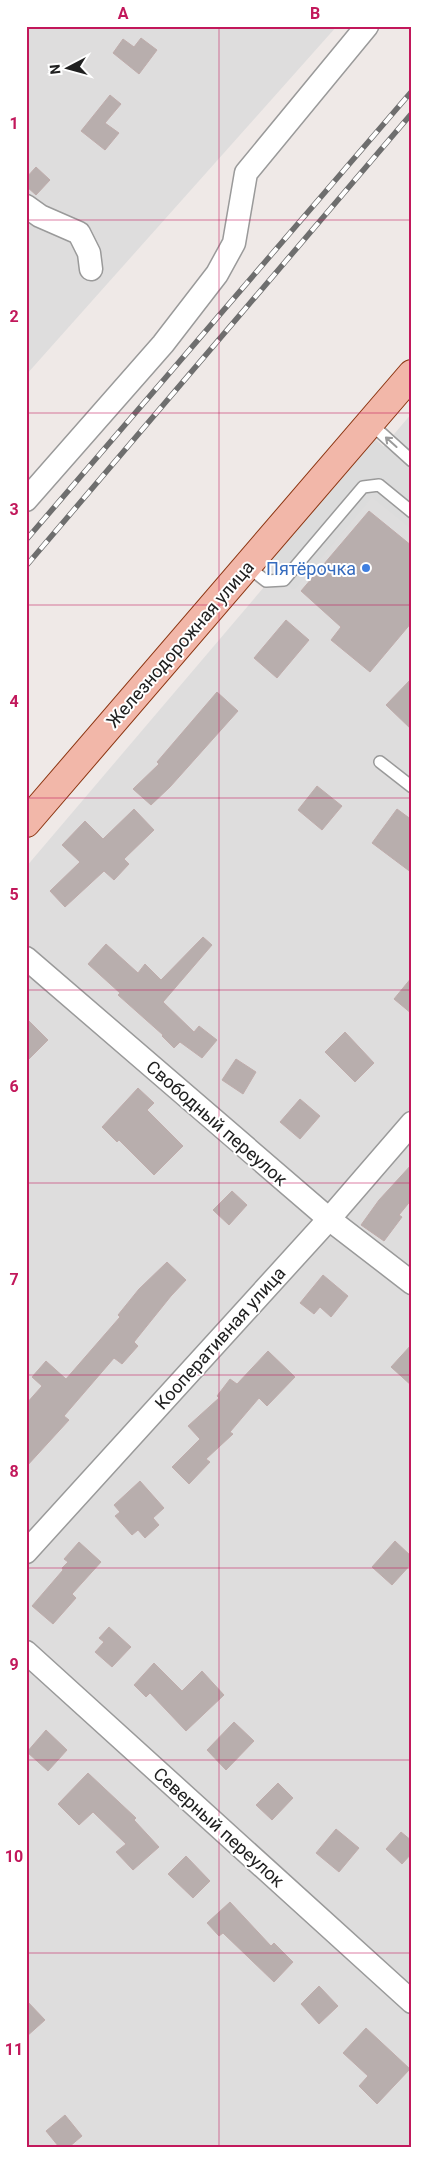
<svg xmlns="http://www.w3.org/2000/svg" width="438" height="2173" font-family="Roboto,sans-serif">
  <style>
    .residential { fill: #dedddd }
    .parking { fill: #dcdcdc }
    .building { fill: #b8aead; stroke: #bfacab }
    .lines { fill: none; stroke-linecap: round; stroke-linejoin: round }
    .service-casing { stroke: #9a9a9a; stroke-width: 14 }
    .minor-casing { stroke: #9a9a9a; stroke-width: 25 }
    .primary-casing { stroke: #8b3410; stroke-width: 30 }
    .service { stroke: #fff; stroke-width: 11 }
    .minor { stroke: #fff; stroke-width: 22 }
    .primary { stroke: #f2b7a9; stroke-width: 28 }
    .rail-casing { stroke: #6e6e6e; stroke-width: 5.5 }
    .rail { stroke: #fff; stroke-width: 4; stroke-dasharray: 11; stroke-linecap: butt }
    .oneway { stroke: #9b9b9b }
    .grid { fill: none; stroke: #c2185b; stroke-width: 1; stroke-opacity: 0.55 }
    .shop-dot { fill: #3f7fe0; stroke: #fff; stroke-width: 2 }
    .labels { text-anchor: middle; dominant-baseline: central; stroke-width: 4; stroke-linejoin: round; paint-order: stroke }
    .shop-label { font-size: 18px; fill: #366cbe; stroke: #fff; text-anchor: end }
    .street-label { font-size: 18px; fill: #202020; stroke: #fff }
    .neatline { fill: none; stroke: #c2185b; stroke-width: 2 }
    .grid-label { font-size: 16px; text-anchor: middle; font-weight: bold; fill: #c2185b }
  </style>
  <rect width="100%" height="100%" fill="#efe9e7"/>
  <!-- residential -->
  <g class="residential">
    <path d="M26,26H337L26,375Z"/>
    <path d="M412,413V2147H26V867Z"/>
  </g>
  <!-- parking -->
  <path class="parking" d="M375,439L412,471V529L372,497L294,590L264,566Z"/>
  <!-- building -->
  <g class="building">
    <path d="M141,38L157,50L139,74L113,53L123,39L134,47Z"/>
    <path d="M110,95L121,104L105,123L119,133L105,150L81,131Z"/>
    <path d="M36,167L50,180L36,195L26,186V178Z"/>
    <path d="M369,511L412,546V622L370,672L331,640L341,627L301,591Z"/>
    <path d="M286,620L309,640L277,678L254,658Z"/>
    <path d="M412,678V730L386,705Z"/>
    <path d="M217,692L238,711L170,787L151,805L133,789L159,764L157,762Z"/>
    <path d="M317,786L342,806L322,830L298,810Z"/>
    <path d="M134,809L154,830L124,859L129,864L114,880L104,871L65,907L50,891L80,862L62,845L85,821L103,839Z"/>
    <path d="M397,809L412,820V873L372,843Z"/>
    <path d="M203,937L212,945L163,1002L194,1032L199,1026L217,1040L202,1058L180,1042L174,1048L162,1036L163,1035L118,995L120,993L88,964L106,944L138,973L145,964L161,980Z"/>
    <path d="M412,977V1014L394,999Z"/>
    <path d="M26,1018L48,1040L26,1062Z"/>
    <path d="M345,1032L374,1063L355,1082L325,1052Z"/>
    <path d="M236,1059L256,1072L243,1094L222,1080Z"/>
    <path d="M138,1088L154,1103L147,1110L183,1146L154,1175L119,1140L117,1142L102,1127Z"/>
    <path d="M300,1099L320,1116L300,1139L280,1122Z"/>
    <path d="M412,1164V1199L399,1215L402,1217L384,1241L361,1225L379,1200Z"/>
    <path d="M232,1191L247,1205L229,1225L213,1210Z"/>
    <path d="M167,1262L186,1280L171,1296L134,1342L138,1346L122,1364L114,1358L64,1416L69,1420L26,1467V1404L42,1386L32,1377L46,1361L66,1379L120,1317L118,1315L139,1289Z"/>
    <path d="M323,1275L348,1296L331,1317L320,1307L314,1314L300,1303Z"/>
    <path d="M412,1344V1386L391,1367Z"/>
    <path d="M268,1351L295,1377L267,1406L259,1398L230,1432L233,1434L206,1459L210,1462L189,1484L172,1467L200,1439L188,1426L219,1398L217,1396L230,1379L237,1384Z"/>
    <path d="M140,1481L164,1508L153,1518L159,1525L145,1538L138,1530L132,1535L115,1516L120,1512L114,1505Z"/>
    <path d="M395,1541L412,1557V1563L392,1585L372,1567Z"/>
    <path d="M79,1542L101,1562L72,1594L76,1598L53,1624L32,1606L63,1570L62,1568L68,1562L64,1559Z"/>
    <path d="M109,1627L131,1647L112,1667L95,1652L104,1642L99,1638Z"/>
    <path d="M154,1663L182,1691L202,1671L224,1695L186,1731L150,1693L146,1697L134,1685Z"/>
    <path d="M234,1722L254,1741L226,1770L207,1750Z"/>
    <path d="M46,1730L67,1750L48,1771L27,1752Z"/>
    <path d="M88,1773L136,1818L134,1820L159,1847L133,1870L116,1852L126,1844L93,1812L79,1825L58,1804Z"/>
    <path d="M278,1783L293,1798L272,1820L256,1805Z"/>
    <path d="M336,1829L359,1848L339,1872L316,1853Z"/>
    <path d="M401,1832L412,1841V1853L402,1864L386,1849Z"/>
    <path d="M186,1856L210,1881L193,1898L168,1874Z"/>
    <path d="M230,1902L271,1946L274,1943L293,1962L274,1982L223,1933L219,1936L207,1923Z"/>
    <path d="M319,1986L338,2006L319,2024L301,2004Z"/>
    <path d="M26,2000L45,2020L26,2037Z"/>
    <path d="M366,2028L410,2069L377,2104L359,2086L368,2076L343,2053Z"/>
    <path d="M65,2115L82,2136L69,2147H59L46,2131Z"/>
  </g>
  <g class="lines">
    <!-- service casing -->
    <g class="service-casing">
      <g id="service">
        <path d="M370,423L412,461"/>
        <path d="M247,566L266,581L284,580L363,487L379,485L412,512"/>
        <path d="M380,762L412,787"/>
      </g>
    </g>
    <!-- minor casing -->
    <g class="minor-casing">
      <g id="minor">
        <path d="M26,206L40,216L79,233L89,253L91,269"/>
        <path d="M26,500L163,344L217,274L234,243L246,173L367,26"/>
        <path d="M26,958L329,1219L412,1283"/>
        <path d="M26,1552L329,1219L412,1123"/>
        <path d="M26,1652L412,2002"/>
      </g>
    </g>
    <!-- primary casing -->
    <g class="primary-casing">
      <path id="primary" d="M26,823L412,374"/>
    </g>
    <!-- service -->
    <use href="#service" class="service"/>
    <!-- minor -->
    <use href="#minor" class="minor"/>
    <!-- primary -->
    <use href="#primary" class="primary"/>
    <!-- rail casing -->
    <g class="rail-casing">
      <g id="rail">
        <path d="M26,540L412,91"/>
        <path d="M26,566L412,113"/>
      </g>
    </g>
    <!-- rail -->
    <use href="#rail" class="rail"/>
  </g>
  <!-- one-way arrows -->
  <defs><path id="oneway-shaft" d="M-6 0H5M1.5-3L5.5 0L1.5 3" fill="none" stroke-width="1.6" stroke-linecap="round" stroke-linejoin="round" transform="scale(1.25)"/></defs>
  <use class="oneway" href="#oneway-shaft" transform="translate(391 442) rotate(-138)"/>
  <!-- grid -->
  <path class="grid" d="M219,26V2147M26,220H412M26,413H412M26,605H412M26,798H412M26,990H412M26,1183H412M26,1375H412M26,1568H412M26,1760H412M26,1953H412"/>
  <!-- markers -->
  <circle class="shop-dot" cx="366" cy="568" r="5"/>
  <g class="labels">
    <!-- shop labels -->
    <g class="shop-label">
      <text x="356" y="568">Пятёрочка</text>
    </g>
    <!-- street labels -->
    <g class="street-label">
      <text transform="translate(180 644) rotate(-49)">Железнодорожная улица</text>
      <text transform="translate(217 1123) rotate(41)">Свободный переулок</text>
      <text transform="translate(220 1338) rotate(-48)">Кооперативная улица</text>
      <text transform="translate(219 1827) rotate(42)">Северный переулок</text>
    </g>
  </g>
  <!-- border -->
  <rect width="438" height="2173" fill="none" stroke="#ffffff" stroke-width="55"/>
  <!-- north arrow -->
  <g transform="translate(68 68) rotate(264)" stroke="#ffffff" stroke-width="4" paint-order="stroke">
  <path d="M0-4L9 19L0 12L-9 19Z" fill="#202020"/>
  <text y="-8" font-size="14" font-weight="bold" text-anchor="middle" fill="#202020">N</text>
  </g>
  <rect x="28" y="28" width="382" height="2118" class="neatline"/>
  <g class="grid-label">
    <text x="123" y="19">A</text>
    <text x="315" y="19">B</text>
    <text x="14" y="129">1</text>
    <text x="14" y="322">2</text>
    <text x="14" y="515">3</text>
    <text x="14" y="707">4</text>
    <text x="14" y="900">5</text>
    <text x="14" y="1092">6</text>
    <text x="14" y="1285">7</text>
    <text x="14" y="1477">8</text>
    <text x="14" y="1670">9</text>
    <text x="14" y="1862">10</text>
    <text x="14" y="2055">11</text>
  </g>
</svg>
